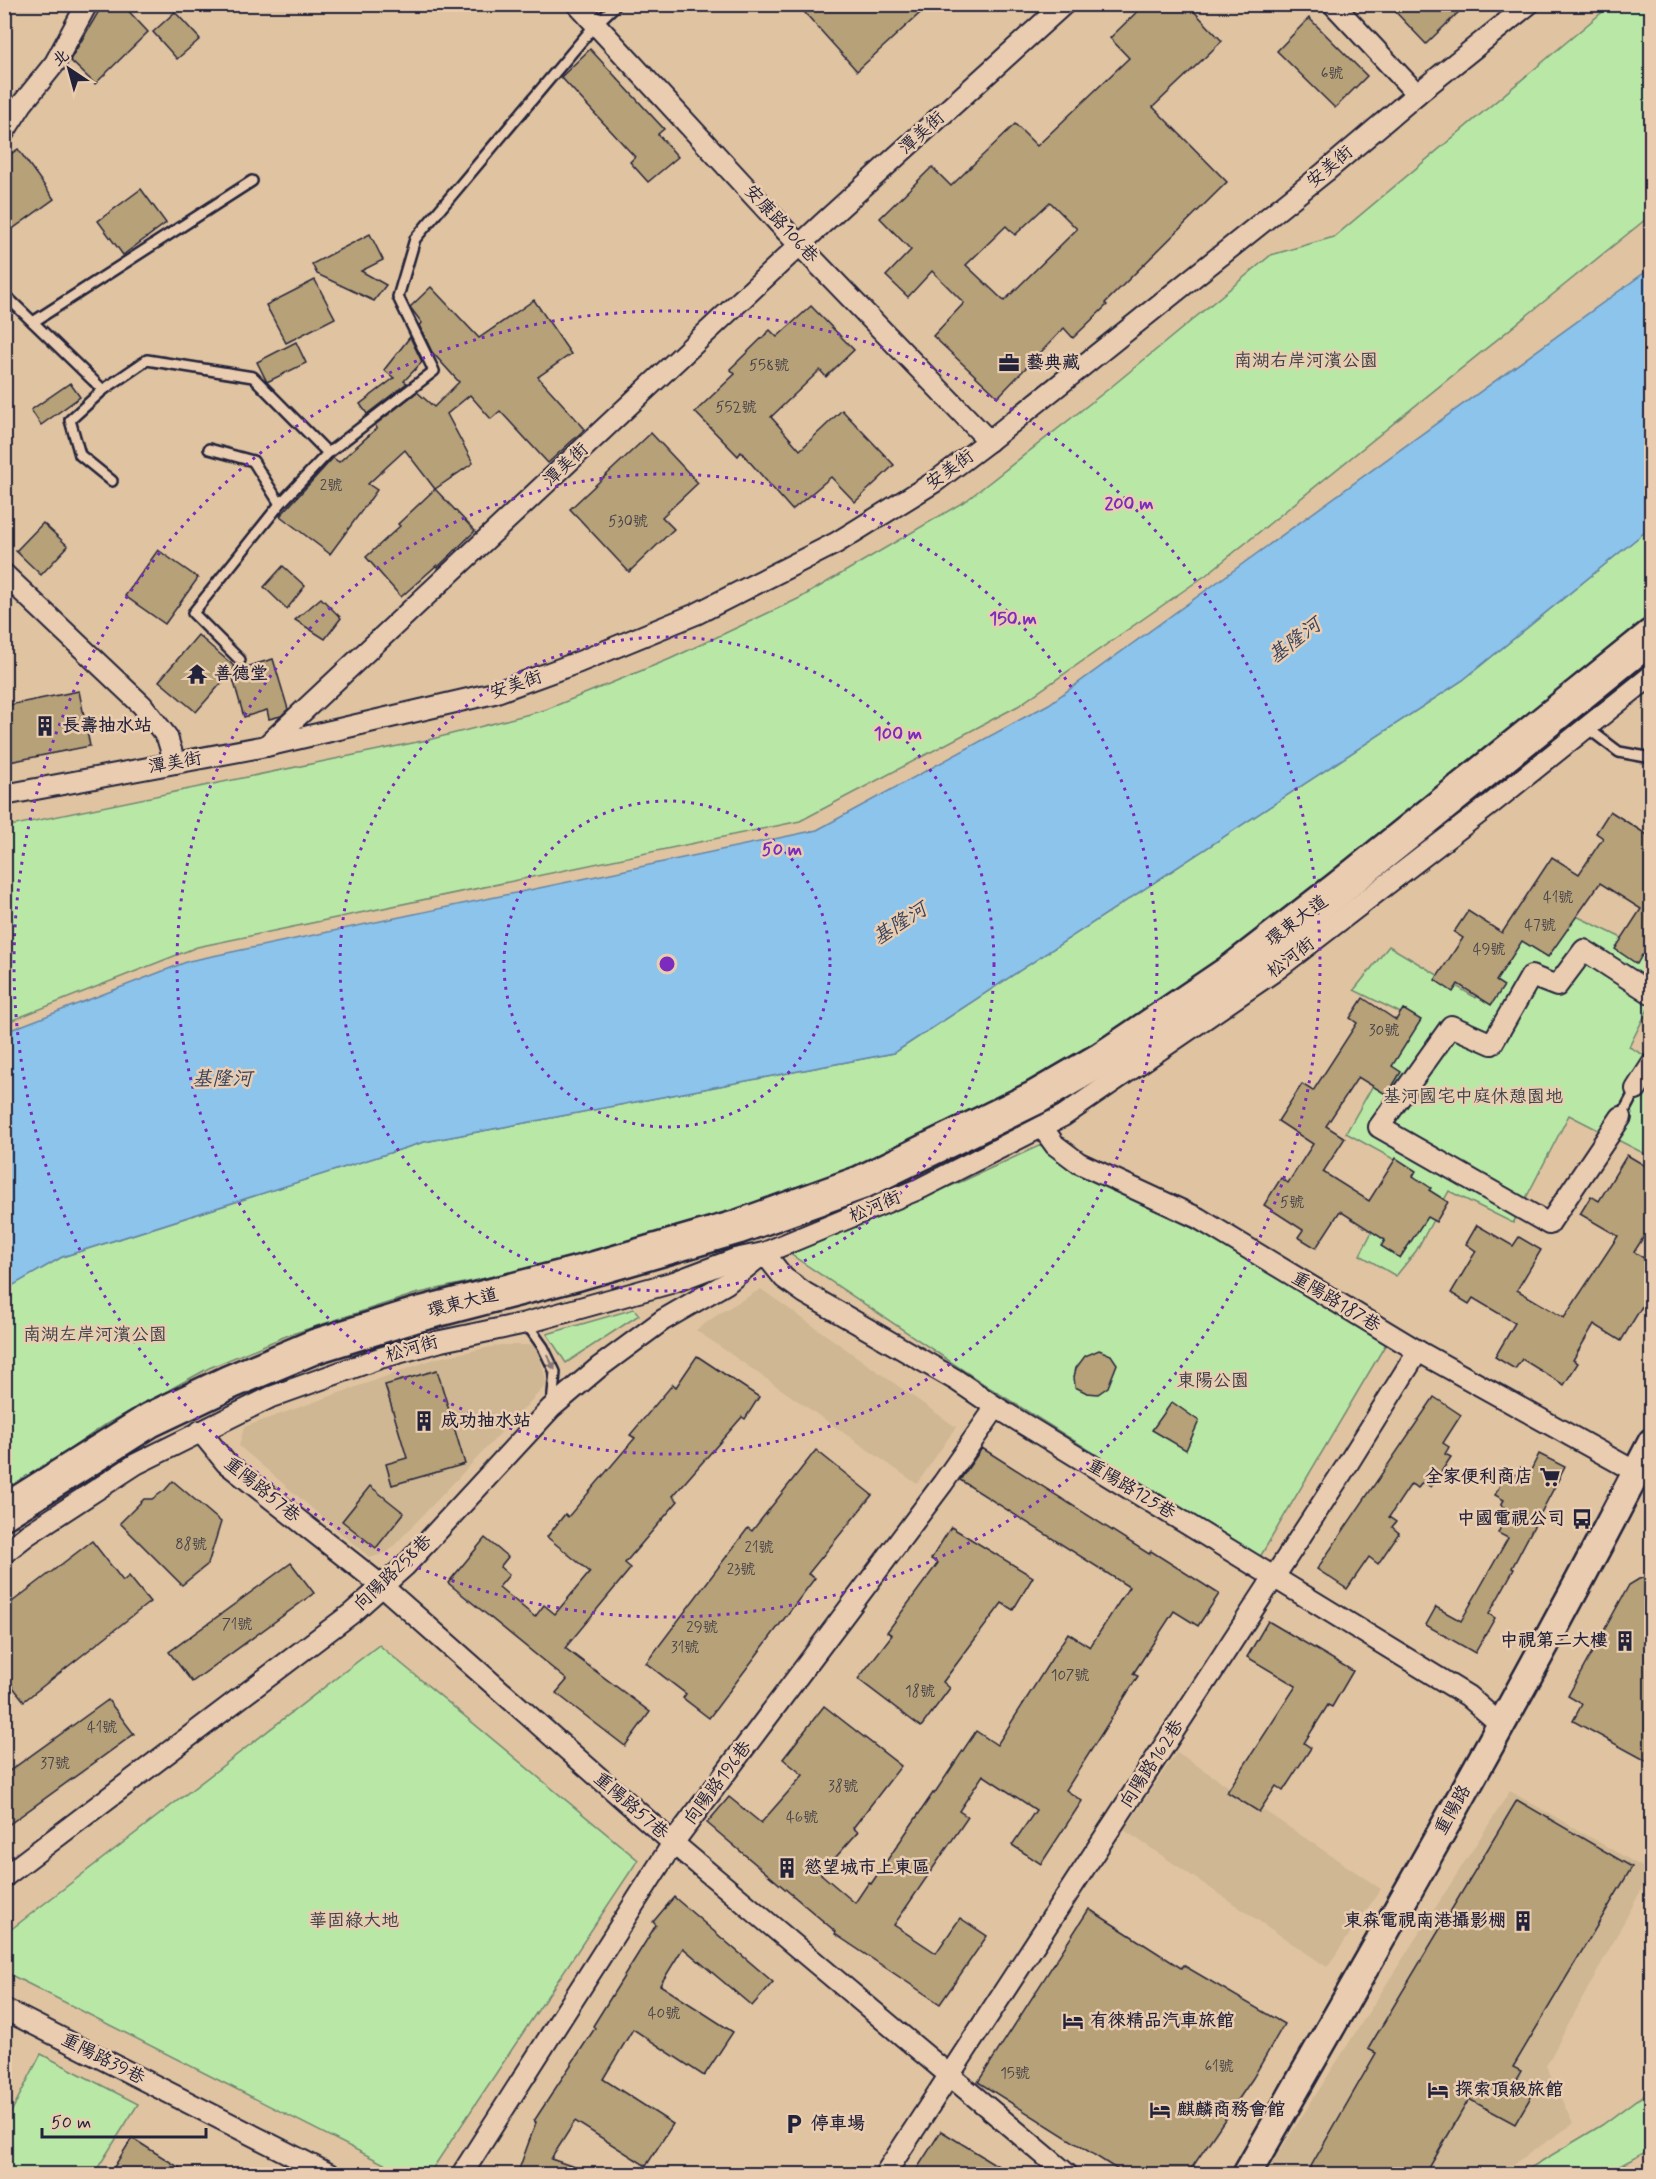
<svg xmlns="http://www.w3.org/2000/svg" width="1656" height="2179" font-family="Mynerve,'LXGW WenKai TC',sans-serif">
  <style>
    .built { fill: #cfb793 }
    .green { fill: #b9e8a6; stroke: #6e8570; stroke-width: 1.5 }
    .water { fill: #8dc4eb; stroke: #6283a5; stroke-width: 1.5 }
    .building { fill: #b6a178; stroke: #22223b; stroke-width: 1.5; fill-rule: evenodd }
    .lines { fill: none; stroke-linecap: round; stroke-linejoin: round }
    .lane-casing { stroke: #22223b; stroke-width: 14 }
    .street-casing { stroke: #22223b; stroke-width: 24 }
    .secondary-casing { stroke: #22223b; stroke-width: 32 }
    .highway-casing { stroke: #22223b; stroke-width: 38 }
    .lane { stroke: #eacdb0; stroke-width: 9 }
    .street { stroke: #eacdb0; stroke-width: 20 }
    .secondary { stroke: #eacdb0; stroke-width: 27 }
    .highway { stroke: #eacdb0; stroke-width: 33 }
    .oneway { fill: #867876 }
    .ring { fill: none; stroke: #7b2cbf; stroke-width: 3; stroke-dasharray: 3 6 }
    .labels { text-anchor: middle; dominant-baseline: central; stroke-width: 5; stroke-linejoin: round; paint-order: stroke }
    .number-label { font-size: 15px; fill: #47424a }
    .street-label { font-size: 18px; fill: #22223b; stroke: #eacdb0 }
    .park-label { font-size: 18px; fill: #39404b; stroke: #eacdb0 }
    .poi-label { font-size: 18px; font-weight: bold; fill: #22223b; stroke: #eacdb0; text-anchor: start }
    .water-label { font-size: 20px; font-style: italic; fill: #37425e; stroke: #eacdb0 }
    .centre { fill: #7b2cbf; stroke: #eacdb0; stroke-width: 3 }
    .ring-label { font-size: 18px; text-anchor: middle; font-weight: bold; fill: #7b2cbf; stroke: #eacdb0; stroke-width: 5; stroke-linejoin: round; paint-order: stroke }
  </style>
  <rect width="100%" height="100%" fill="#e0c4a1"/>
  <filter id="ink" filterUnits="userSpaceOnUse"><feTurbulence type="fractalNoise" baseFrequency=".0167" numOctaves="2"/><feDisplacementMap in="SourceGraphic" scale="12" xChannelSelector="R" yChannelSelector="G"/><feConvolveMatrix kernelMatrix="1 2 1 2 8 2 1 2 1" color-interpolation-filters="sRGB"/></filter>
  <g filter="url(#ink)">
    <!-- built -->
    <g class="built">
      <path d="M761,1289L956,1427L917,1484L696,1330L720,1313Z"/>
      <path d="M501,1345H537L547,1384L388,1552L370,1558L239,1446L244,1427L437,1358Z"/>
      <path d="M1177,1752L1381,1889L1327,1967L1124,1830Z"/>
      <path d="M1510,1791L1651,1872L1546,2066L1573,2124L1499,2174H1265Z"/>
    </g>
    <!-- green -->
    <g class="green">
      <path d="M1612,4L1651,5V215L1206,575L1018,706L800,821L197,947L5,1023V827L432,739L545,710L670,659L800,598L967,500L1111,387L1271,255L1334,237Z"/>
      <path d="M1651,527V632L1267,938L1024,1095L825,1182L647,1242L415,1294L286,1336L209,1368L105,1425L5,1494L4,1290L62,1257L424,1142L894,1053L1463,680Z"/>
      <path d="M1568,912L1651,952V1003L1629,1047L1651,1059V1157L1569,1115L1513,1223L1449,1191L1416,1251L1396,1276L1360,1255L1406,1166L1346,1133L1411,1018L1354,990L1389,946L1476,998L1512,935Z"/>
      <path d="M1041,1145L1390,1337L1260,1557L990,1388L787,1252L963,1181Z"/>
      <path d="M634,1309L639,1315L566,1363L547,1334Z"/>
      <path d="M379,1645L638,1860L429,2174H404L5,1972V1934Z"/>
      <path d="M41,2054L138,2104L94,2174H5V2124Z"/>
      <path d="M1651,2092V2149L1605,2174H1520L1602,2125L1636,2100Z"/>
    </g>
    <!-- water -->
    <path class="water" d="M1651,268V527L1463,680L894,1053L424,1142L62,1257L5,1290V1032L189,961L817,830L1049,704Z"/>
    <!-- building -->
    <g class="building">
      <path d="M103,4H122L148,32L95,84L70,60Z"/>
      <path d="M797,4H930L857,71Z"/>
      <path d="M1145,4H1187L1222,41L1153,107L1227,182L1105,303L1107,305L1073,338L1064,328L998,397L933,336L964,303L932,271L908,297L886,276L911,250L880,218L932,167L951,186L1015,124L1037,146L1129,58L1110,38ZM1050,202L1077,229L1004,301L966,265L1006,226L1015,235Z"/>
      <path d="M1388,4H1467L1426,44Z"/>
      <path d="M175,12L200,39L177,59L153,32Z"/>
      <path d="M1309,18L1367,76L1335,108L1277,51Z"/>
      <path d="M590,49L664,129L658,134L678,157L648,182L630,162L635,157L561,77Z"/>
      <path d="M18,149L54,199L4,235V159Z"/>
      <path d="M141,189L166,223L123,255L98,221Z"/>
      <path d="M370,234L383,260L361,271L386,285L374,301L317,274L312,264Z"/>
      <path d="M315,280L335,318L286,343L266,305Z"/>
      <path d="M431,287L479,338L534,300L571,354L538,377L585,429L548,463L500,411L491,419L470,395L447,414L473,463L435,489L405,450L368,484L377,490L330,554L280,516L333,458L339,462L377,428L375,425L417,392L434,407L459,382L432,352L419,325L422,323L410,307Z"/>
      <path d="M811,306L854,350L826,377L820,370L771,417L800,450L842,410L894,465L855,502L831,477L792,510L741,452L738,456L695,412L735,374L730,369L770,330L777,337Z"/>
      <path d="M410,337L422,362L404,381L407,383L367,414L360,404L394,378L384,370Z"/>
      <path d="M296,342L306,363L267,382L257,362Z"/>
      <path d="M70,383L80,397L41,425L31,410Z"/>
      <path d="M651,433L698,483L662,517L674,529L629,572L570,509Z"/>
      <path d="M435,489L475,531L438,567L437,565L401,597L366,557L400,526L398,524Z"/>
      <path d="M43,523L68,546L41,575L16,551Z"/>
      <path d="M158,550L198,578L165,624L125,596Z"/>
      <path d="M283,566L305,586L287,609L264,587Z"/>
      <path d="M321,598L341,618L325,639L295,620Z"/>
      <path d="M198,635L235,667L232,671L273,659L288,709L281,716L269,719L267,710L244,717L231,672L196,712L159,681Z"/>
      <path d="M79,691L90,746L4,763V706Z"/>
      <path d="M1610,811L1652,838V961L1642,955L1637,964L1615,949L1641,909L1600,883L1548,957L1522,941L1496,981L1504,986L1491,1005L1458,984L1453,992L1435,980L1463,938L1454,932L1468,911L1502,933L1552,857L1579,874L1603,838L1596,833Z"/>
      <path d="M1363,998L1396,1020L1403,1009L1421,1020L1392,1066L1401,1072L1387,1095L1358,1077L1326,1126L1345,1138L1323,1172L1369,1201L1396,1158L1416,1171L1413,1176L1431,1188L1429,1190L1448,1202L1436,1222L1427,1217L1400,1258L1381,1246L1385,1240L1340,1211L1316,1248L1298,1237L1303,1230L1264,1205L1281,1178L1288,1183L1313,1144L1278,1121L1302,1084L1313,1091L1357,1023L1350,1018Z"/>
      <path d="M1627,1155L1649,1168L1645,1175L1652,1179V1224L1634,1252L1652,1263V1290L1621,1341L1594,1324L1573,1360L1578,1363L1564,1385L1522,1359L1515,1369L1495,1357L1515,1323L1473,1298L1469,1304L1451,1293L1476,1251L1466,1244L1477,1225L1513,1246L1519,1237L1541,1250L1517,1290L1564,1318L1618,1236L1580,1214L1591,1196L1599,1201Z"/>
      <path d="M1099,1350L1111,1355L1117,1364L1108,1387L1098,1394L1087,1393L1075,1387L1074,1377L1076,1368L1085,1356Z"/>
      <path d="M697,1356L759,1397L745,1419L742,1417L673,1496L678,1501L625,1563L631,1568L565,1648L650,1712L625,1746L556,1693L567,1680L448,1583L485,1538L508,1557L500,1567L509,1575L499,1587L535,1617L544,1605L555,1614L590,1572L547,1537L565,1514L568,1517L635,1438L630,1435L673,1384L676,1387Z"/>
      <path d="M437,1370L465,1464L392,1485L386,1464L407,1458L385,1385Z"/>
      <path d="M1434,1397L1461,1415L1443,1443L1449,1447L1445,1454L1451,1457L1431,1487L1423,1482L1418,1488L1411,1484L1389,1517L1396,1522L1392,1527L1399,1533L1378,1564L1369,1557L1347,1589L1317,1569Z"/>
      <path d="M1172,1402L1199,1421L1186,1450L1152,1430Z"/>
      <path d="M982,1448L1149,1554L1151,1551L1219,1594L1198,1626L1174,1611L1133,1674L1138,1676L1066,1790L1082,1801L1041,1864L1012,1845L1036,1810L983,1775L959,1811L968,1817L894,1925L936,1953L960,1918L987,1936L940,2004L835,1934L836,1932L707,1823L729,1797L761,1823L803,1775L783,1759L824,1706L901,1766L853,1828L858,1832L821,1874L855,1903L869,1882L871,1884L933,1793L934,1794L976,1731L997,1745L1068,1633L1090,1647L1129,1587L960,1480Z"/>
      <path d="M816,1450L872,1495L808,1574L815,1578L709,1718L683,1698L686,1694L646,1663L748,1528L752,1531Z"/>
      <path d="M1539,1454L1565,1467L1512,1568L1514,1569L1489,1614L1495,1618L1475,1653L1426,1625L1436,1607L1461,1621L1508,1538L1498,1533L1509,1510L1501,1505L1504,1500L1495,1495L1506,1473L1517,1475L1521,1467L1530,1472Z"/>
      <path d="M173,1481L221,1522L208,1564L182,1585L120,1523L144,1499H152L165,1490Z"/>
      <path d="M370,1486L404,1513L376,1548L342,1521Z"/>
      <path d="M951,1527L1033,1577L1013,1610L1002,1603L943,1682L950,1688L921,1727L858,1679L892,1635L887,1632L938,1563L931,1559Z"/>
      <path d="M92,1541L123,1581L129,1576L150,1602L24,1701L4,1676V1608Z"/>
      <path d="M291,1563L314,1593L192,1682L169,1652Z"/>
      <path d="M1652,1576V1764L1573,1721L1582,1704L1568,1696L1629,1585L1639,1579Z"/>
      <path d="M1268,1621L1353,1671L1332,1707L1328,1705L1304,1743L1311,1748L1283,1791L1276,1786L1259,1812L1227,1792L1296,1686L1247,1657Z"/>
      <path d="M108,1700L134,1734L4,1828V1775Z"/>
      <path d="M1517,1800L1632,1867L1513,2067L1521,2071L1513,2085L1532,2095L1515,2124L1469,2099L1425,2175H1306L1376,2053L1368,2049Z"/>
      <path d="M674,1897L773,1982L752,2006L683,1948L660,1985L733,2032L704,2076L633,2029L603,2079L673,2124L646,2166L575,2121L551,2159L589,2172L588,2175H517L536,2122L534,2121L595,2028L593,2026L656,1925L653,1922Z"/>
      <path d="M1089,1909L1181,1968L1183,1965L1284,2024L1253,2078L1187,2175H1126L978,2082Z"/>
      <path d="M941,2131L1013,2175H913Z"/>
      <path d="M132,2138L191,2175H109Z"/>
    </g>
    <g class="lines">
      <!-- lane casing -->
      <g class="lane-casing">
        <g id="lane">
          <path d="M4,294L103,390L147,360L253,377L328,453"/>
          <path d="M33,322L252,181"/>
          <path d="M103,390L70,420L80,455L112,481"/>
          <path d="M209,449L253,461L280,504"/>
          <path d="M240,660L193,613L280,504L328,453L434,371L398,297L415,239L595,25L617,4"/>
          <path d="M1586,727L1619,752L1652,758"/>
          <path d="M1621,1117L1636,1089"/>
          <path d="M526,1323L543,1347L555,1372L552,1405"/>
        </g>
      </g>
      <!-- street casing -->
      <g class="street-casing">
        <g id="street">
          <path d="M577,4L787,232L989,441"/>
          <path d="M1333,4L1417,94"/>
          <path d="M4,132L22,104L55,63L87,4"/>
          <path d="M4,574L142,705L167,737L175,763"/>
          <path d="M266,746L494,693L579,662L696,614L836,543L936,481L989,441L1325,172L1417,94L1529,4"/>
          <path d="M4,795L266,746L822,224L1064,4"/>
          <path d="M1636,1089L1652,1064"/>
          <path d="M1621,1117L1549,1224L1379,1127L1451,1026L1492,1044L1531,976L1557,986L1584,950L1652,994"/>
          <path d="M1042,1127L1055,1145L1079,1163L1198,1218L1418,1351L1636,1472"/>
          <path d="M200,1431L226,1463L382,1586L673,1843L1067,2174"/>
          <path d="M4,1553L27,1535L136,1464L271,1397L380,1358L441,1341L526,1323L674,1282L735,1259L764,1253L921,1188L1063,1116L1273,972L1491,804L1652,675"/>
          <path d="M4,1877L352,1613L405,1566L551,1408L598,1368L663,1320L727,1283L764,1253L784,1278L805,1293L956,1380L996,1407L1468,1696L1500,1724"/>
          <path d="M4,2009L329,2174"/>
          <path d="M462,2174L673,1843L943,1483L996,1407"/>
          <path d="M885,2174L1349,1462L1418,1351"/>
        </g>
      </g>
      <!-- secondary casing -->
      <g class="secondary-casing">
        <path id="secondary" d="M1247,2174C1385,1932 1525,1690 1652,1442"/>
      </g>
      <!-- highway casing -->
      <g class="highway-casing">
        <path id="highway" d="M4,1512L150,1420L230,1382L316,1346L416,1315L579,1273L738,1227L860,1183L1035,1098L1102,1059L1232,971L1338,889L1652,636"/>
      </g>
      <!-- lane -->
      <use href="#lane" class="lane"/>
      <!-- street -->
      <use href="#street" class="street"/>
      <!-- secondary -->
      <use href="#secondary" class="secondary"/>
      <!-- highway -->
      <use href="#highway" class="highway"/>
    </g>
    <!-- one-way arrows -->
    <defs><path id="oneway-solid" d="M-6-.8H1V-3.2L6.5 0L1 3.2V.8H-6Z" transform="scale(1.5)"/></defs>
    <use class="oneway" href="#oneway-solid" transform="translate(551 1362) rotate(63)"/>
  </g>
  <!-- distance rings -->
  <g class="ring">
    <circle cx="667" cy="964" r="163"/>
    <circle cx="667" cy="964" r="327"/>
    <circle cx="667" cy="964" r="490"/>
    <circle cx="667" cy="964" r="653"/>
  </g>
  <!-- icons -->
  <defs>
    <g id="office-bare" transform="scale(1.62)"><path d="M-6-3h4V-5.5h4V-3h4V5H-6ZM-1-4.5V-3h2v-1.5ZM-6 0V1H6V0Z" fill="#22223b" stroke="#eacdb0" stroke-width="2.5" paint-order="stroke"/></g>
    <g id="temple-bare" transform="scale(1.62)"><path d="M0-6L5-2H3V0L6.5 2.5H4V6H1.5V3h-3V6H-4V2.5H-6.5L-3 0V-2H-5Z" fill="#22223b" stroke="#eacdb0" stroke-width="2.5" paint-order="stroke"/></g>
    <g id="building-bare" transform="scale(1.62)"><path d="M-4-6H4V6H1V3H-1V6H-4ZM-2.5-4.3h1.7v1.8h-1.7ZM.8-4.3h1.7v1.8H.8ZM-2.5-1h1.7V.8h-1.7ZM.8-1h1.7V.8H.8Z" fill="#22223b" stroke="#eacdb0" stroke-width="2.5" paint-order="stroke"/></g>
    <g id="supermarket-bare" transform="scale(1.62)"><path d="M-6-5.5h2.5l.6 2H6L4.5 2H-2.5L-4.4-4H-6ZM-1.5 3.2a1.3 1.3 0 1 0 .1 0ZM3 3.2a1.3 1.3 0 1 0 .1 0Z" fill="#22223b" stroke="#eacdb0" stroke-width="2.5" paint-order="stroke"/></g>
    <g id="bus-bare" transform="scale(1.62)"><path d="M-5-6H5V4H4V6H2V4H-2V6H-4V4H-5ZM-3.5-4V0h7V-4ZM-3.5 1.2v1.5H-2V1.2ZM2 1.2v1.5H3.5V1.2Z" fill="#22223b" stroke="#eacdb0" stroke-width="2.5" paint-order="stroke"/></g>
    <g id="hotel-bare" transform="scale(1.62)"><path d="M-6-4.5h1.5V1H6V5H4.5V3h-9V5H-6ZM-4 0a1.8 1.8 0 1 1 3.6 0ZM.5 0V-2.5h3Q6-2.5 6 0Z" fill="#22223b" stroke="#eacdb0" stroke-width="2.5" paint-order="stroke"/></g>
    <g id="parking-bare" transform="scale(1.62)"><path d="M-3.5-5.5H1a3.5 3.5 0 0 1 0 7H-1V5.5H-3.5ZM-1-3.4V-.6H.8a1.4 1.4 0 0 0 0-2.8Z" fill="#22223b" stroke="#eacdb0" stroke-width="2.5" paint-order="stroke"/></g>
  </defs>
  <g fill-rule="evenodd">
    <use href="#office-bare" x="1009" y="363"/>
    <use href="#temple-bare" x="197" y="674"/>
    <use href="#building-bare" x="45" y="726"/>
    <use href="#building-bare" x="424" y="1421"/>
    <use href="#supermarket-bare" x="1550" y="1477"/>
    <use href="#bus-bare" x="1582" y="1519"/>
    <use href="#building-bare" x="1625" y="1641"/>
    <use href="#building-bare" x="787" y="1868"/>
    <use href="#building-bare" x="1523" y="1921"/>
    <use href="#hotel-bare" x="1073" y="2021"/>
    <use href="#hotel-bare" x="1438" y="2090"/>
    <use href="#hotel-bare" x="1160" y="2110"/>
    <use href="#parking-bare" x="794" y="2124"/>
  </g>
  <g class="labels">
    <!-- number labels -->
    <g class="number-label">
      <text x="1332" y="74">6號</text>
      <text x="769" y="366">558號</text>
      <text x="736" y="408">552號</text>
      <text x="331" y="486">2號</text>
      <text x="628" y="522">530號</text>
      <text x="1558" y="898">41號</text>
      <text x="1540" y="926">47號</text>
      <text x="1489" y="950">49號</text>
      <text x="1384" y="1031">30號</text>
      <text x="1292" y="1203">5號</text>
      <text x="191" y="1545">88號</text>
      <text x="759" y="1548">21號</text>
      <text x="741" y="1570">23號</text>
      <text x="237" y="1625">71號</text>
      <text x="702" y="1628">29號</text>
      <text x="685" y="1648">31號</text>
      <text x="1070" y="1676">107號</text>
      <text x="920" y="1692">18號</text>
      <text x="102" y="1728">41號</text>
      <text x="55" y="1764">37號</text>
      <text x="843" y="1787">38號</text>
      <text x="802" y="1818">46號</text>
      <text x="664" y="2014">40號</text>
      <text x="1219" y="2067">61號</text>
      <text x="1015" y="2074">15號</text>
    </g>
    <!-- street labels -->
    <g class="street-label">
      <text transform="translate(922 133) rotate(-42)">潭美街</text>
      <text transform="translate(1330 167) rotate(-40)">安美街</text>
      <text transform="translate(781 224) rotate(47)">安康路106巷</text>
      <text transform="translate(566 465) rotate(-43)">潭美街</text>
      <text transform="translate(950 470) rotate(-36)">安美街</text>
      <text transform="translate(516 685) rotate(-19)">安美街</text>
      <text transform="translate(175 763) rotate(-10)">潭美街</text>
      <text transform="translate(1297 921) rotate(-37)">環東大道</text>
      <text transform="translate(1291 958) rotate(-37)">松河街</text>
      <text transform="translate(875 1207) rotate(-23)">松河街</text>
      <text transform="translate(1336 1302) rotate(31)">重陽路187巷</text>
      <text transform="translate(463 1303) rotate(-14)">環東大道</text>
      <text transform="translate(412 1349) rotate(-16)">松河街</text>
      <text transform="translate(1131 1489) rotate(31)">重陽路125巷</text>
      <text transform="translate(262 1490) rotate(39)">重陽路57巷</text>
      <text transform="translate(393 1573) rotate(-44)">向陽路258巷</text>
      <text transform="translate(1152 1764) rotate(-57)">向陽路162巷</text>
      <text transform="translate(718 1783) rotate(-53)">向陽路196巷</text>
      <text transform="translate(631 1806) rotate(41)">重陽路57巷</text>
      <text transform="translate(1453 1810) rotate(-60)">重陽路</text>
      <text transform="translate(103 2059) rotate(27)">重陽路39巷</text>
    </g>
    <!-- park labels -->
    <g class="park-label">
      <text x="1306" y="361">南湖右岸河濱公園</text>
      <text x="1473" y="1097">基河國宅中庭休憩園地</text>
      <text x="95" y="1335">南湖左岸河濱公園</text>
      <text x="1213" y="1381">東陽公園</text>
      <text x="354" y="1921">華固綠大地</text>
    </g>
    <!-- poi labels -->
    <g class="poi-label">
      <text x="1026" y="363">藝典藏</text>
      <text x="214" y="674">善德堂</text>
      <text x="62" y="726">長壽抽水站</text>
      <text x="441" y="1421">成功抽水站</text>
      <text x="1533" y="1477" text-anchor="end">全家便利商店</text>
      <text x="1565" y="1519" text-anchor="end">中國電視公司</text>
      <text x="1608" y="1641" text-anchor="end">中視第二大樓</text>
      <text x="804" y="1868">慾望城市上東區</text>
      <text x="1506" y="1921" text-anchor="end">東森電視南港攝影棚</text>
      <text x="1090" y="2021">有徠精品汽車旅館</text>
      <text x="1455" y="2090">探索頂級旅館</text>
      <text x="1177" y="2110">麒麟商務會館</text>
      <text x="811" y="2124">停車場</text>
    </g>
    <!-- water labels -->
    <g class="water-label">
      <text transform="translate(1295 641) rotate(-37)">基隆河</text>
      <text transform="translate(900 924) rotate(-33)">基隆河</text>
      <text x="222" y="1079">基隆河</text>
    </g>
  </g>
  <circle cx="667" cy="964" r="9" class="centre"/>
  <g class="ring-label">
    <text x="1129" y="509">200 m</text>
    <text x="1013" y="624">150 m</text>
    <text x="898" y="739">100 m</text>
    <text x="782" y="855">50 m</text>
  </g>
  <!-- margin -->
  <rect width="1656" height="2179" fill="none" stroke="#eacdb0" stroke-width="24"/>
  <rect x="12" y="12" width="1632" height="2155" fill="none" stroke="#22223b" stroke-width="2" filter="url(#ink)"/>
  <!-- north arrow -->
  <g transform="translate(69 69) rotate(324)" stroke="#eacdb0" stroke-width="4.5" paint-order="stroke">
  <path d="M0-4.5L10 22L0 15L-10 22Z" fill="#22223b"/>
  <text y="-9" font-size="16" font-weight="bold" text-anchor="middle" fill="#22223b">北</text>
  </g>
  <!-- scale -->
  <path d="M42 2128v9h164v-9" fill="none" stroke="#22223b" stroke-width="3"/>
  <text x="51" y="2128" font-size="18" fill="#22223b" stroke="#eacdb0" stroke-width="4.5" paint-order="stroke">50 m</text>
</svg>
